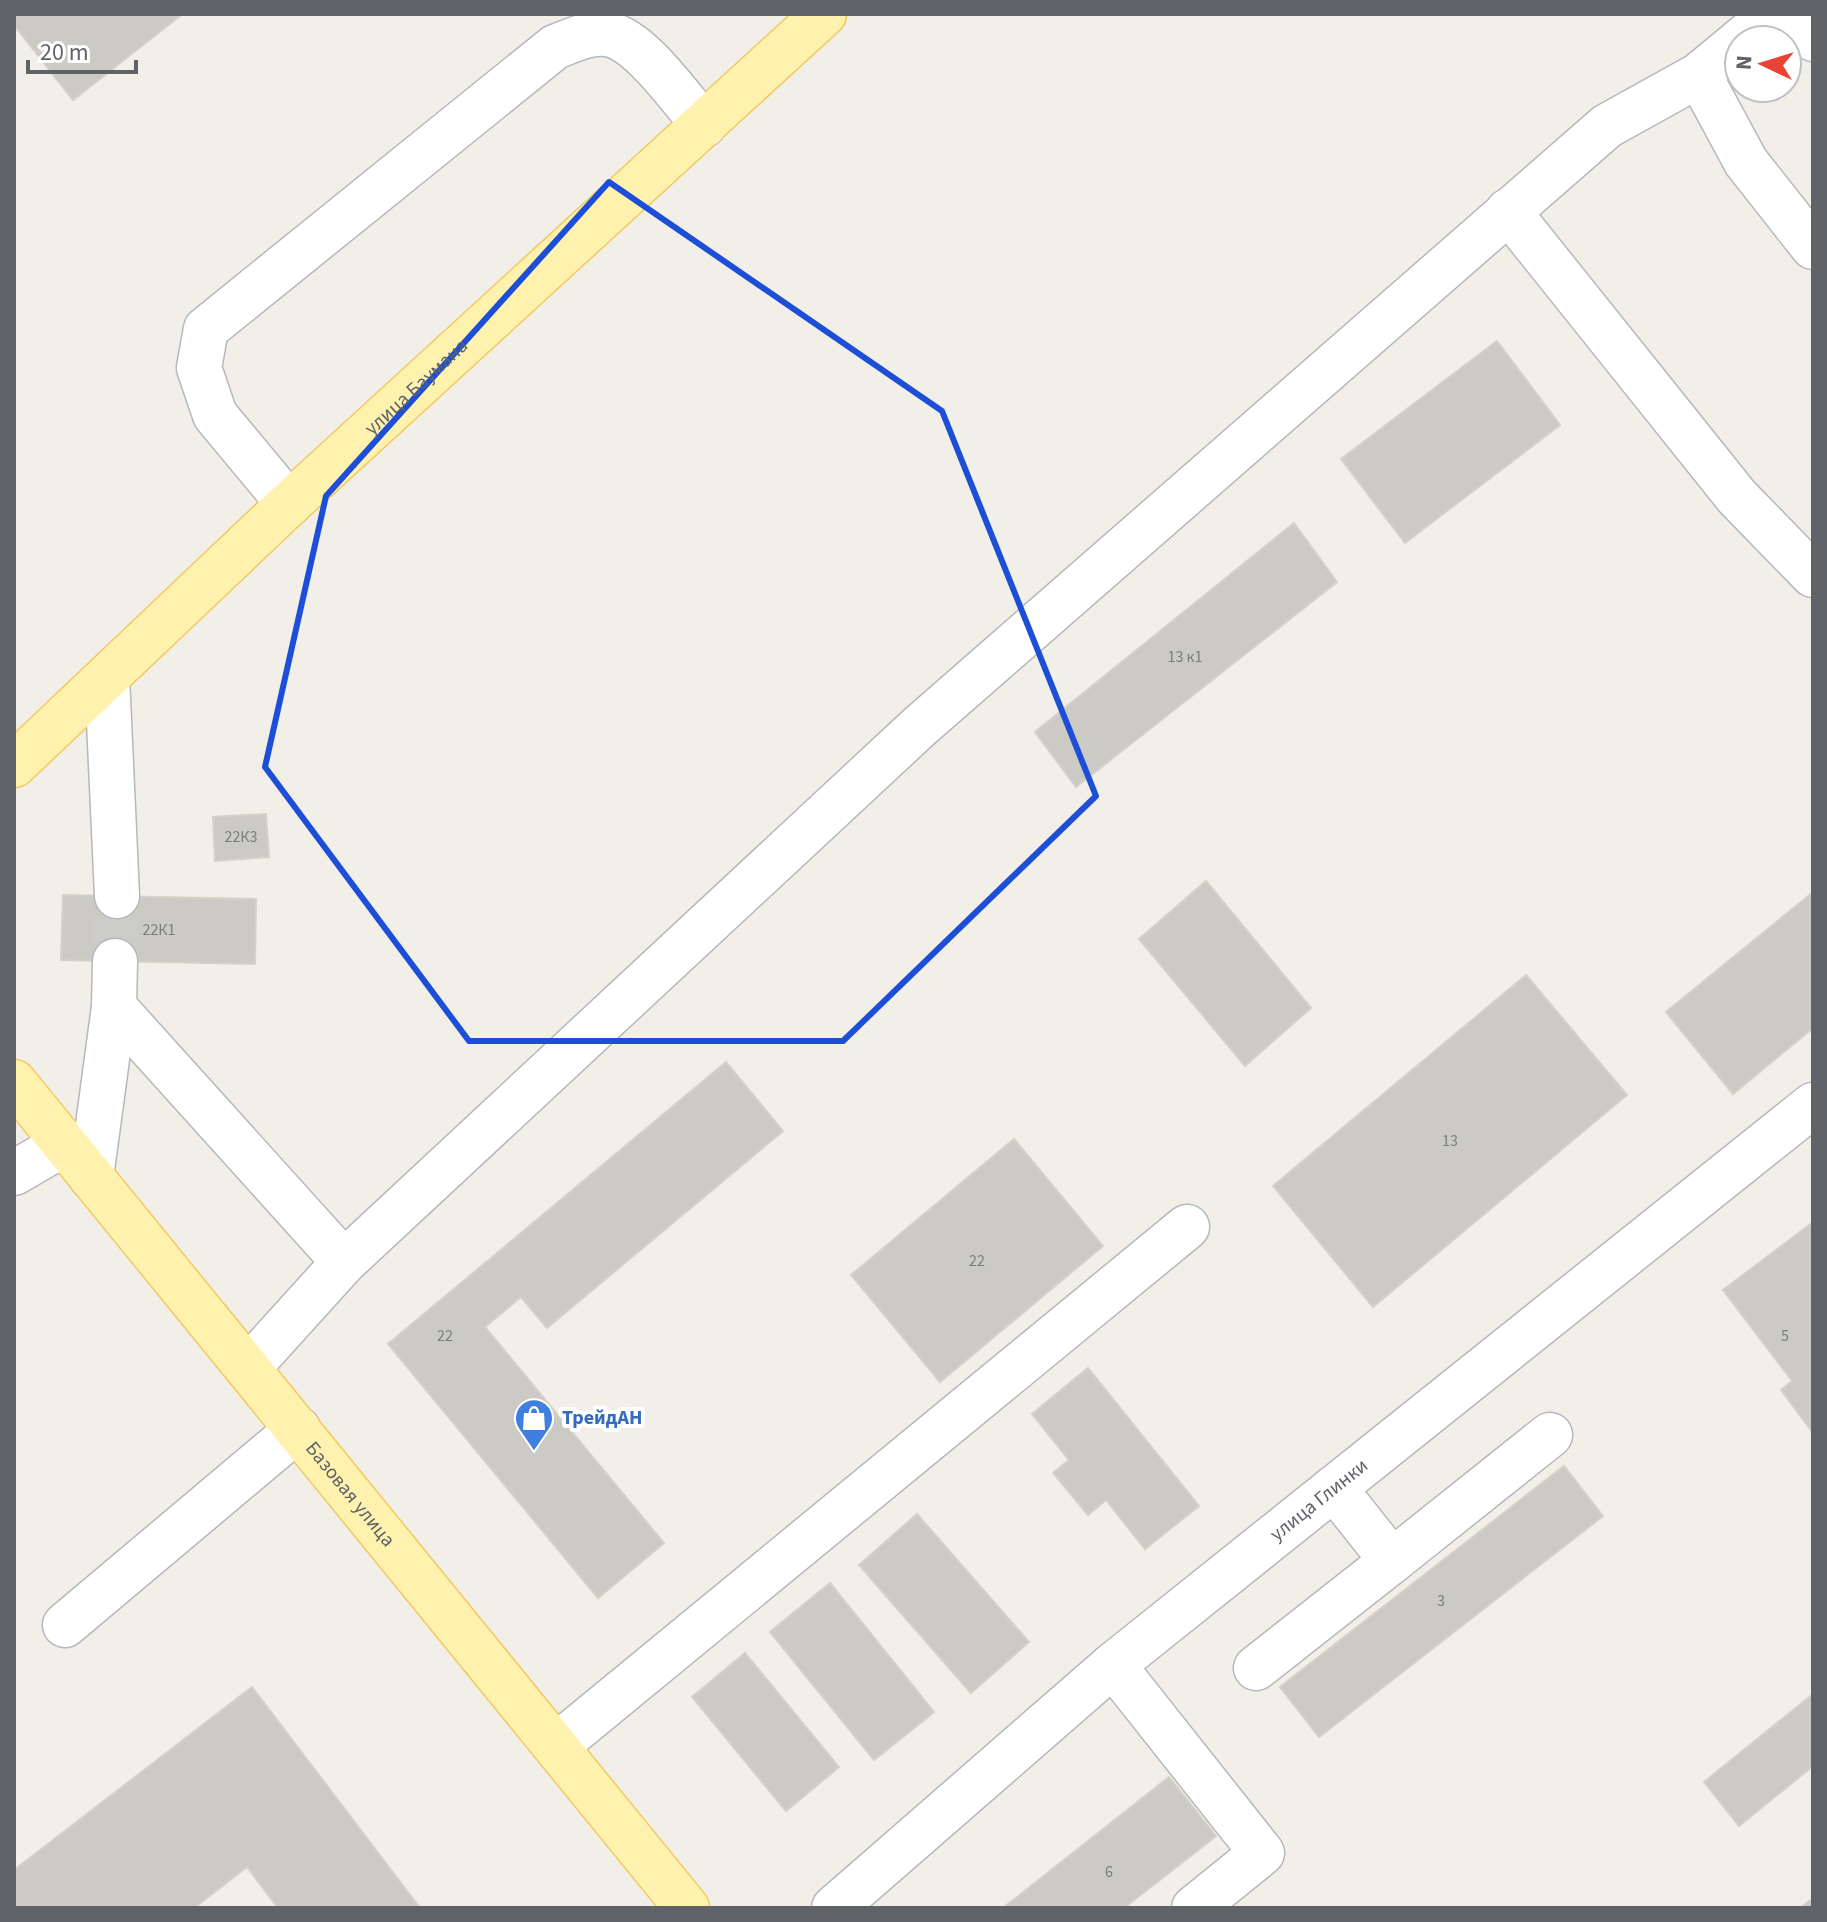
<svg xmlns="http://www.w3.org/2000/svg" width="1827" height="1922" font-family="'Source Sans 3',sans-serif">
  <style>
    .building { fill: #cccac5; stroke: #d6d1c6; stroke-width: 2 }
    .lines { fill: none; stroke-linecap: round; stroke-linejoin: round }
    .minor-tunnel { stroke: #ccccc8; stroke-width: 44; stroke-dasharray: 44 22; stroke-linecap: butt }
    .minor-casing { stroke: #b5b8bc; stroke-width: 47 }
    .major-casing { stroke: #f2c960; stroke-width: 47 }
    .minor { stroke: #fff; stroke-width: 44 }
    .major { stroke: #fff2af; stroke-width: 44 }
    .marked { fill: none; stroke: #1d4ed8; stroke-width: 6; stroke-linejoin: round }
    .labels { text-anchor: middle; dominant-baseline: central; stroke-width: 8; stroke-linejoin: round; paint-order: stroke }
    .number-label { font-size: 16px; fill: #7a7d7f }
    .street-label { font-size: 20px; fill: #5f6368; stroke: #fff }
    .shop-label { font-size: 20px; font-weight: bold; fill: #366cbe; stroke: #fff; text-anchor: start }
  </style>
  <rect width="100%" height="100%" fill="#f1efe8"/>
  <!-- building -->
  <g class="building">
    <path d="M14,14H178L180,16L73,100L14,25Z"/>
    <path d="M1497,341L1560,425L1405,543L1341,459Z"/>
    <path d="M1294,523L1337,582L1076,787L1035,732Z"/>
    <path d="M266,814L269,857L215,861L213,817Z"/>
    <path d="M1206,881L1311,1008L1245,1066L1139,939Z"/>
    <path d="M1813,892V1028L1733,1094L1666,1012Z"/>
    <path d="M63,895L256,899L255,964L61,960Z"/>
    <path d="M1526,975L1627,1095L1373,1307L1273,1186Z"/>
    <path d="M726,1062L783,1131L547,1328L521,1297L485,1327L664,1543L598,1598L388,1344Z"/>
    <path d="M1014,1139L1103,1246L940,1382L851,1275Z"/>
    <path d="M1813,1222V1433L1781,1390L1792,1381L1723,1290Z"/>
    <path d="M1088,1368L1199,1506L1145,1549L1106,1500L1088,1515L1053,1473L1069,1460L1032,1414Z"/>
    <path d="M1564,1466L1603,1516L1319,1737L1280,1687Z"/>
    <path d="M917,1514L1029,1642L971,1693L859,1565Z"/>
    <path d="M830,1583L934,1712L874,1760L770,1632Z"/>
    <path d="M745,1653L839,1767L786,1811L692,1697Z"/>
    <path d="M252,1687L420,1908H278L247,1867L194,1908H14V1870Z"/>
    <path d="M1813,1694V1766L1739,1826L1704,1782Z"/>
    <path d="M1169,1777L1216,1836L1124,1908H1003Z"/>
    <path d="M1813,1898V1908H1800Z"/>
  </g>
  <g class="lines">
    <!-- minor-tunnel -->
    <path class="minor-tunnel" d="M115,961L117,896"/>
    <!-- minor casing -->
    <g class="minor-casing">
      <g id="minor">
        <path d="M1792,14L1813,39"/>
        <path d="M1741,40L1773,14"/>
        <path d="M1699,75L1746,162L1813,247"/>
        <path d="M1508,211L1737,497L1813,575"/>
        <path d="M289,504L215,415L199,368L206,329L555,47C573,40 595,29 615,36C646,48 681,99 704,125"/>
        <path d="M107,677L117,896"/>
        <path d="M114,1007L344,1262"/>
        <path d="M14,1173L64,1144"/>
        <path d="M91,1177L114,1007L115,961"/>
        <path d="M248,1368L344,1262L919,727L1607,126L1699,75L1739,42"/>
        <path d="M1392,1561L1550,1435"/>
        <path d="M65,1625L298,1429"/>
        <path d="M1113,1665L1262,1853L1194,1908"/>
        <path d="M1256,1668L1392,1561L1334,1488"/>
        <path d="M556,1746L1187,1227"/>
        <path id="s1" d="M834,1908L1113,1665L1813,1105"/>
      </g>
    </g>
    <!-- major casing -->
    <g class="major-casing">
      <g id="major">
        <path id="s2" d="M14,765L289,504L824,14"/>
        <path id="s3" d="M14,1082L687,1908"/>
      </g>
    </g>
    <!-- minor -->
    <use href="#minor" class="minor"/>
    <!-- major -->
    <use href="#major" class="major"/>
  </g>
  <!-- marked area -->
  <path class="marked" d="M609,182L942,411L1096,796L843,1041H469L265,767L326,496Z"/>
  <!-- icons -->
  <defs>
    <g id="shop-pin" transform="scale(2)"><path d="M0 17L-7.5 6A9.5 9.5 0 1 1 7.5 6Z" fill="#3f7fe0" stroke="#fff"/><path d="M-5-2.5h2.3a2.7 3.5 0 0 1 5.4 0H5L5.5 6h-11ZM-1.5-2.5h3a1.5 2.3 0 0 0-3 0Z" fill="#fff"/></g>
  </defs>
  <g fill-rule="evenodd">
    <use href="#shop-pin" x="534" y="1418"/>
  </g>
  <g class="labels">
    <!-- number labels -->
    <g class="number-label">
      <text x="1185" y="657">13 к1</text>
      <text x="241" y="837">22К3</text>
      <text x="159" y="930">22К1</text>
      <text x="1450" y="1141">13</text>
      <text x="977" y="1261">22</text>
      <text x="445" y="1336">22</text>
      <text x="1785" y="1336">5</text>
      <text x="1441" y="1601">3</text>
      <text x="1109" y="1872">6</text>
    </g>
    <!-- street labels -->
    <g class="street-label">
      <text stroke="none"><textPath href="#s2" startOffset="552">улица Баумана</textPath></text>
      <text stroke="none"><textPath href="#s3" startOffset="532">Базовая улица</textPath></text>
      <text stroke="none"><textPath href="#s1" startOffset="634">улица Глинки</textPath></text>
    </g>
    <!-- shop labels -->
    <g class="shop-label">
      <text x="562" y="1418">ТрейдАН</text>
    </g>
  </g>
  <!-- border -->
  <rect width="1827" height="1922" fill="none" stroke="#5f6368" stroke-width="32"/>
  <!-- north arrow -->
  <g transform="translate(1763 64) rotate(274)"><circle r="38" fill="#ffffff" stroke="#bfc1c3" stroke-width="2"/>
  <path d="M0-6L14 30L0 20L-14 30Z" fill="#ea4335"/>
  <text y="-12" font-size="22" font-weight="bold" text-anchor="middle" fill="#5f6368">N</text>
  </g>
  <!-- scale -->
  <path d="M28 60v12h108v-12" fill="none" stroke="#5f6368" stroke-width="4"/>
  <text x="40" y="60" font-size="24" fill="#5f6368" stroke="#ffffff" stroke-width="6" paint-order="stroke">20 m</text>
</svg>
